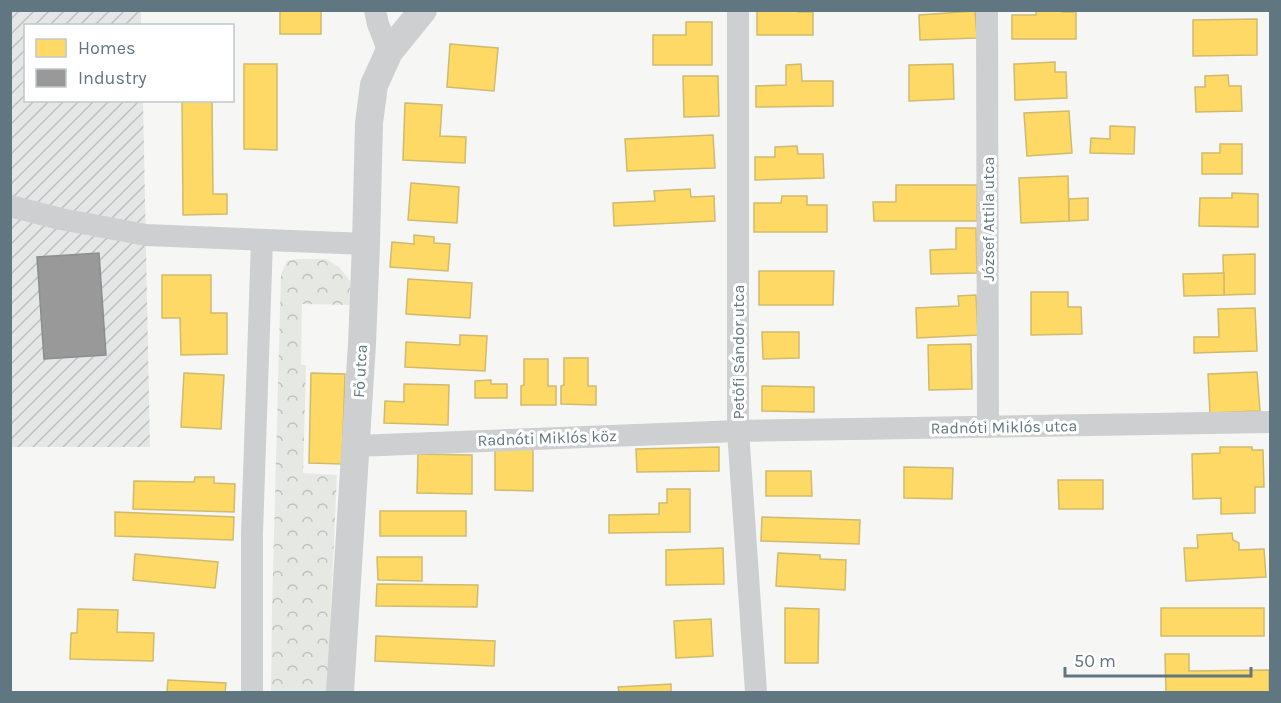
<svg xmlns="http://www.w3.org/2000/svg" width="1281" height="703" font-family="Karla,sans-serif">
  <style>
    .industrial { fill: url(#industrial-furrows) }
    .park { fill: url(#park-crowns) }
    .homes { fill: #ffd966; stroke: #cfbb6e; stroke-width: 1.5 }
    .industry { fill: #999; stroke: #888e92; stroke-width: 1.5 }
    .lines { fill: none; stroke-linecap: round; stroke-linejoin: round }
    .minor { stroke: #cecfd0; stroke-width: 22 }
    .tertiary { stroke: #cecfd0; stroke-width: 28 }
    .labels { text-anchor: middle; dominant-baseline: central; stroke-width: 6; stroke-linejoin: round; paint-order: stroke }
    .street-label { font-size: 16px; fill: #607681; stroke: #fff }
  </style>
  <defs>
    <pattern id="industrial-furrows" width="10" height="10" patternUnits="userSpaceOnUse" patternTransform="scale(1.5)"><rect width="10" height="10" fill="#e5e7e6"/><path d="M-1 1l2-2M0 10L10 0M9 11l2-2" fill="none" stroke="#bdc0c0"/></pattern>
    <pattern id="park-crowns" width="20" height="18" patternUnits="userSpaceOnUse" patternTransform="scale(1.5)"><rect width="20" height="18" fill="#e6e9e3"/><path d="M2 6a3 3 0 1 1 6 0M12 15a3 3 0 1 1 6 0" fill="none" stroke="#bec1bd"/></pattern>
  </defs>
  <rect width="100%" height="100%" fill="#f6f6f5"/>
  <!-- industrial -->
  <path class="industrial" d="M10,11H141V25L26,26V100L143,101L150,447H11Z"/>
  <!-- park -->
  <path class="park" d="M297,259H326L339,267L350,281L352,305L302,304L301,365H306L303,473L337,475L327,692H271L272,608L281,274L287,261Z"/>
  <!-- homes -->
  <g class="homes">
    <rect x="280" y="10" width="41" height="24"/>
    <path d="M757,10H798V12H813V35H757Z"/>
    <path d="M1036,10H1062V12H1076V39H1012V15H1036Z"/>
    <path d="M975,11L977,38L920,40L919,15Z"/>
    <path d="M1257,19V55L1193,56V20Z"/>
    <path d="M686,22H712V65H653V35H686Z"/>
    <path d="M450,44L498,48L494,91L447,87Z"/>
    <path d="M1055,62V72H1066L1067,98L1015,100L1014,64Z"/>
    <path d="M244,64H277V150L244,149Z"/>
    <path d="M801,64L802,81H833V106L756,107V86L786,85V65Z"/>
    <path d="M953,64L954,99L909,101V65Z"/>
    <path d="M1228,75L1229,86H1241L1242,111L1196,112L1195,87H1205V76Z"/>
    <path d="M683,76H718L719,116L684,117Z"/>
    <path d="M182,100H212L213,194H227V214L183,215Z"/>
    <path d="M405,103L442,105L440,136L466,137L465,163L403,160Z"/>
    <path d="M1069,111L1072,153L1027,156L1024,113Z"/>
    <path d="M1110,126L1135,127L1134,154L1090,153L1091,138L1110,139Z"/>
    <path d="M713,135L715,168L627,171L625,139Z"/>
    <path d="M1220,144H1242V174H1202V153H1220Z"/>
    <path d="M797,146L798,154H823L824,178L755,180V157H775V147Z"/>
    <path d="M1068,176L1069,221L1021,223L1019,178Z"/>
    <path d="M411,183L459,187L457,223L408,220Z"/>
    <path d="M896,185H977V221H874L873,202H896Z"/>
    <path d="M690,189L691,197L714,196L715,221L614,226L613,203L655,201L654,191Z"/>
    <path d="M1232,193L1258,194V227L1199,226L1200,198H1232Z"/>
    <path d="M782,196H807V205H827V232H754V203H781Z"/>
    <path d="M1088,198V220L1069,221V199Z"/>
    <path d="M956,228H976L977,273L931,274L930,250L956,249Z"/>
    <path d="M414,235L434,237V243L450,244L448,271L390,267L392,242L414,244Z"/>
    <path d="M1255,254V294L1224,295L1223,255Z"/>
    <path d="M759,271H834L833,305H759Z"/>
    <path d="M1224,273V295L1184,296L1183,274Z"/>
    <path d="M162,275H211V313H227V354L181,355L180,318H162Z"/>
    <path d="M408,279L472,283L470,318L406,314Z"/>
    <path d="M1031,292H1068V307H1081L1082,334L1031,335Z"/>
    <path d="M976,295L978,335L917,338L916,308L959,306L958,296Z"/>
    <path d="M1255,308L1257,351L1194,353V337H1219L1218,309Z"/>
    <path d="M762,332H799V358L763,359Z"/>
    <path d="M460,335L487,336L485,371L405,367L406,342L460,345Z"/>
    <path d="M971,344L972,389L929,390L928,345Z"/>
    <path d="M564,358H588V386H596V405L561,404V386L564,385Z"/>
    <path d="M524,359H548V386H556V405H521V386L524,385Z"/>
    <path d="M1257,372L1260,411L1210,413L1208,374Z"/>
    <path d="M184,373L224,375L221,429L181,427Z"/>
    <path d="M311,373L345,374L342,464L309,463Z"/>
    <path d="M491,380V384H507V398H475V381Z"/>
    <path d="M404,384L449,385L448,425L384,423L385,401L404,402Z"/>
    <path d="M762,386L814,387V412L762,411Z"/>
    <path d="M719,447V471L637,472L636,449Z"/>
    <path d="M1220,447H1252V450H1263L1264,487H1255V513L1221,514V498L1193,499L1192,454L1220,453Z"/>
    <path d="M495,449H533V491L495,490Z"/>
    <path d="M418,454L472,455V494L417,493Z"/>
    <path d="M904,467L953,468L952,499L904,498Z"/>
    <path d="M766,471H811L812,496H766Z"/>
    <path d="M195,477H214V483L235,484L234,512L133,509L134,481L194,482Z"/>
    <path d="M1058,480H1103V509H1059Z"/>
    <path d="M667,489H690V532L609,533V515L659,514V503H667Z"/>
    <rect x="380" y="511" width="86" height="25"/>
    <path d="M115,512L234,517L233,540L115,536Z"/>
    <path d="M762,517L860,520L859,544L761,541Z"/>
    <path d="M1232,533L1233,540L1239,543V550L1264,549L1266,577L1186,581L1184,548H1198L1197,535Z"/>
    <path d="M723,548L724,584L666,585V550Z"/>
    <path d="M778,553L820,555V559L846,560L845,590L776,586Z"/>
    <path d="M135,554L218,562L215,588L133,580Z"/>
    <path d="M377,557H422V581L378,580Z"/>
    <path d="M377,584L478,585L477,607L376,606Z"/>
    <path d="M785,608L819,609L818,663H785Z"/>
    <rect x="1161" y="608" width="103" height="28"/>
    <path d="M78,609L118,610L117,632L154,633L153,661L70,659L71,633H77Z"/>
    <path d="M711,619L713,656L676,658L674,621Z"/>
    <path d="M376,636L495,641L494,666L375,661Z"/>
    <path d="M1165,654H1189V671L1269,670V692H1166Z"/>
    <path d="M168,680L226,683L225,692H167Z"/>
    <path d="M671,684V692H619L618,687Z"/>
  </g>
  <!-- industry -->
  <path class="industry" d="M99,253L106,355L44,359L37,257Z"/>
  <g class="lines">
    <!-- minor -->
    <g class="minor">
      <path d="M375,10L378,24L389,52"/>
      <path d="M738,10V431L756,692"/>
      <path d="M987,10L988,427"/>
      <path d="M10,206L61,219L146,235L366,244"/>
      <path d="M356,446L738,431L1270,422"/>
      <path d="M252,692V533L262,240"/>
    </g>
    <!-- tertiary -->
    <path class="tertiary" d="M340,692L362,344L366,244L369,123L374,85L389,52L423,10"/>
  </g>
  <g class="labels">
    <!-- street labels -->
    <g class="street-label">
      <text transform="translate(988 219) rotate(-90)">József Attila utca</text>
      <text transform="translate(738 352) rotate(-90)">Petőfi Sándor utca</text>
      <text transform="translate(360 371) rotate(-87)">Fő utca</text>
      <text transform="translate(1004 427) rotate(-1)">Radnóti Miklós utca</text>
      <text transform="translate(547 438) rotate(-2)">Radnóti Miklós köz</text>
    </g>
  </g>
  <!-- border -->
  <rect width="1281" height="703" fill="none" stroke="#607681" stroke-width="24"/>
  <!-- legend -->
  <rect x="24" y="24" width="210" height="78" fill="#ffffff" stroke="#bfc8cd" stroke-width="1.5"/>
  <rect x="36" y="39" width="30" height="18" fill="#ffd966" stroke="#bfc8cd" stroke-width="1.5"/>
  <text x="78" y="54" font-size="18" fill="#607681">Homes</text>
  <rect x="36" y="69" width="30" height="18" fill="#999999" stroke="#bfc8cd" stroke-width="1.5"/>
  <text x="78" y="84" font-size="18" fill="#607681">Industry</text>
  <!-- scale -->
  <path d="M1065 667v9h186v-9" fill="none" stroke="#607681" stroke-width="3"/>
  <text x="1074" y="667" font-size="18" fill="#607681" stroke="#ffffff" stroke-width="4.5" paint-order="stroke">50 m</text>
</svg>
